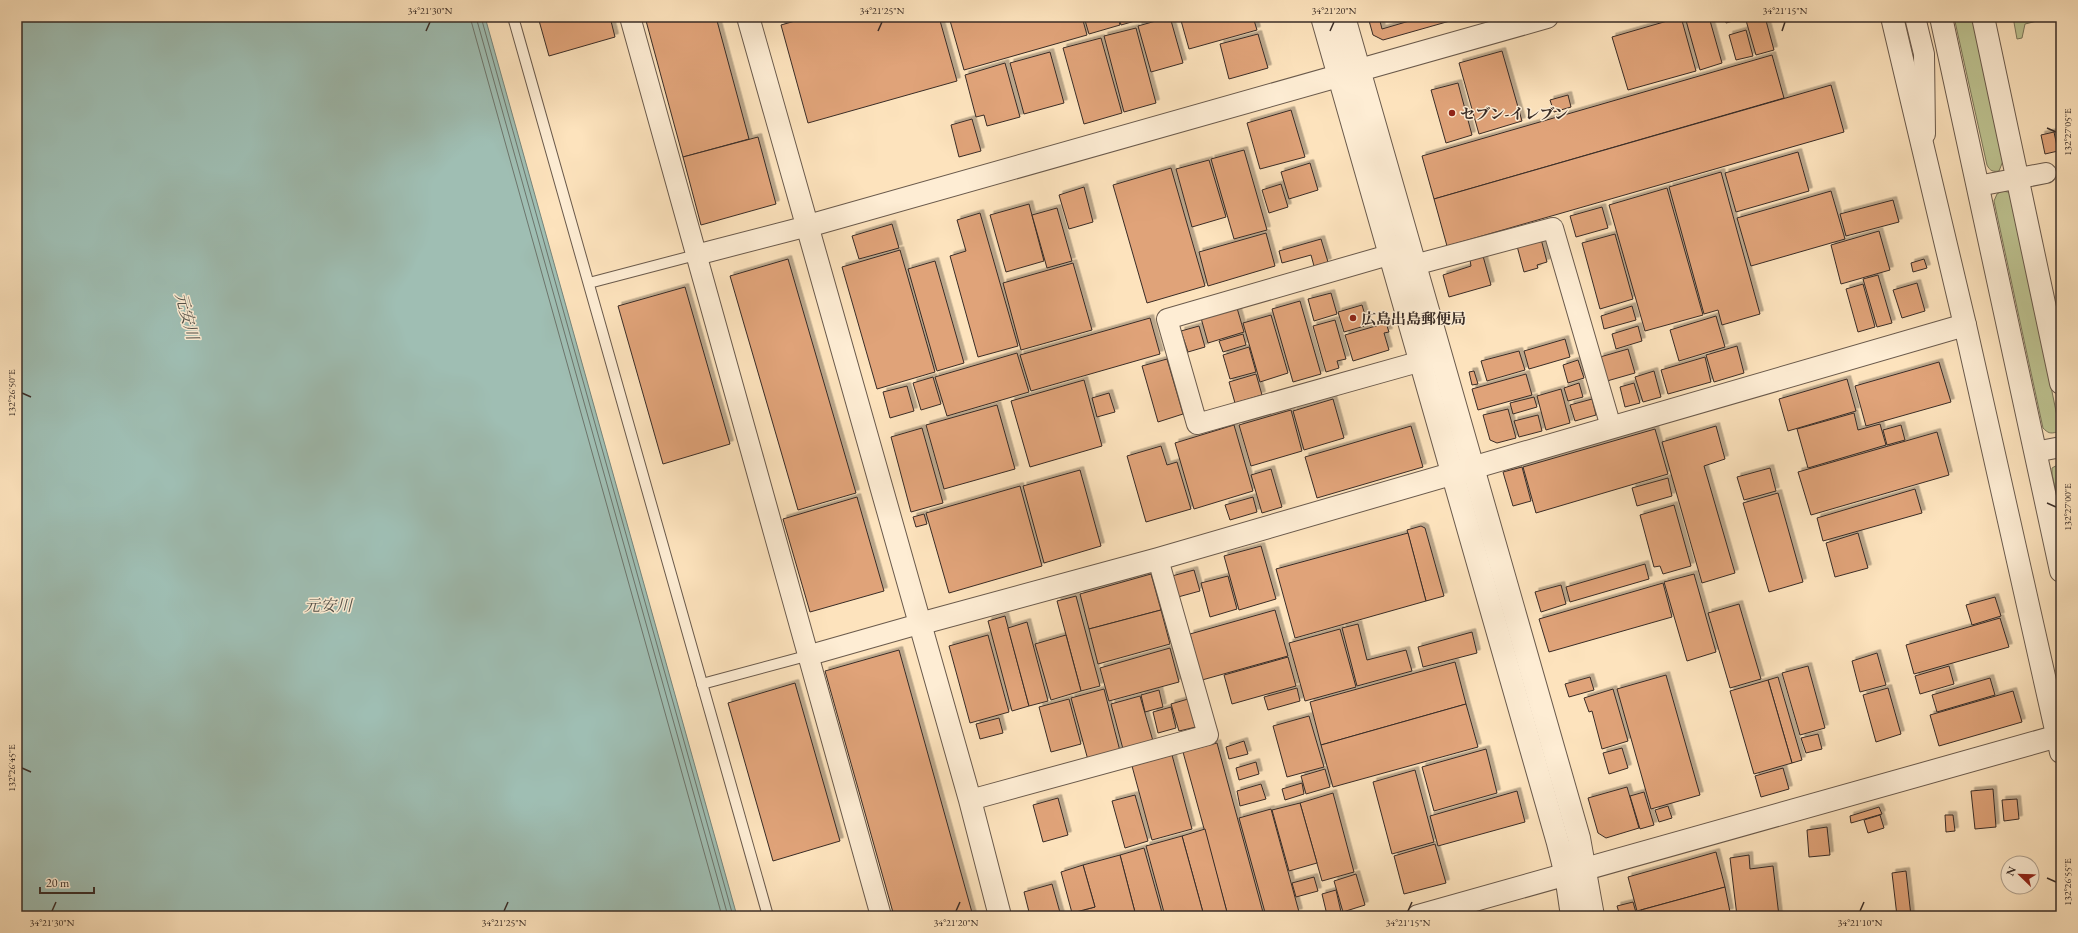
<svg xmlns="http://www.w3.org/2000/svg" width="2078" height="933" font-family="'EB Garamond','Noto Serif JP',serif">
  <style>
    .green { fill: #bec492; stroke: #7c785c }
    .water { fill: #9fbeb3; stroke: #76847b }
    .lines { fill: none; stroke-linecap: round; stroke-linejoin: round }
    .shore { stroke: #6c756c; stroke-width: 1 }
    .building { fill: #e0a379; stroke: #392c26; filter: url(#shadow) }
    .service-casing { stroke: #6a5a4c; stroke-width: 12 }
    .minor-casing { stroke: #6a5a4c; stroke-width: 22 }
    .tertiary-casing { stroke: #6a5a4c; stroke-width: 24 }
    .service { stroke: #feedd4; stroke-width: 10 }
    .minor { stroke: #feedd4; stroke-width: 20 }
    .tertiary { stroke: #feedd4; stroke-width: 22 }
    .ticks { fill: none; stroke: #392c26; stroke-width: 1.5 }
    .poi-dot { fill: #8f2418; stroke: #feedd4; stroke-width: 1.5 }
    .labels { text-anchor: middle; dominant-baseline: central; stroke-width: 3; stroke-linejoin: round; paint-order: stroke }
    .poi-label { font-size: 15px; font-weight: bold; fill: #392c26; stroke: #feedd4; text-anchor: start }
    .water-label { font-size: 16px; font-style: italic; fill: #525049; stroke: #feedd4 }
    .neatline { fill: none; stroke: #392c26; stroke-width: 1.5 }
    .ticks-label { font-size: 10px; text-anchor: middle; fill: #392c26 }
  </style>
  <defs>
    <filter id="shadow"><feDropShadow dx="3.5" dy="-3.5" stdDeviation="0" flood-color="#0004"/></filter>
  </defs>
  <rect width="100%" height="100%" fill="#fde3bd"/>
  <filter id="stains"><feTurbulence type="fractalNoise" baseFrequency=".005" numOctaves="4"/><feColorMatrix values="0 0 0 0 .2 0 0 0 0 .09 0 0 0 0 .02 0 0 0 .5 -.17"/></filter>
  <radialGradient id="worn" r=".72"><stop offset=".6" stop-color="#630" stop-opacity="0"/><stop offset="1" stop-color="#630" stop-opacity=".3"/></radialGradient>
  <!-- green -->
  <g class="green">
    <path d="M1954,17H1972L2003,161L1999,171C1993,172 1990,171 1987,165Z"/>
    <path d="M2013,17H2053L2025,24L2022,38L2017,39Z"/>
    <path d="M2002,191L2008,192L2012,195L2059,426L2057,432C2050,434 2048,433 2043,428L1994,201L1997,194Z"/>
    <path d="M2061,463V516L2052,474V468Z"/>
  </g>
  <!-- water -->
  <path class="water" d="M17,17H485L737,916H17Z"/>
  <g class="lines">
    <!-- shore -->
    <g class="shore">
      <path d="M470,17L722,916"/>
      <path d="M476,17L728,916"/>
      <path d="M481,17L733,916"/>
    </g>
  </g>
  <!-- building -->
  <g class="building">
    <path d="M538,17H610L615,37L549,56Z"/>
    <path d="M645,17H716L749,139L683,157Z"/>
    <path d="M809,17H939L957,81L808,123L781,25Z"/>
    <path d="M949,17H1082L1087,35L964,70Z"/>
    <path d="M1084,17H1118L1120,25L1089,34Z"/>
    <path d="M1119,17H1149L1121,25Z"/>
    <path d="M1170,17L1183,63L1151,72L1138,26Z"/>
    <path d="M1180,17H1253L1257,30L1189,49Z"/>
    <path d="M1368,17H1379L1382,29L1423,17H1464L1383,40L1373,35Z"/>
    <path d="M1681,17L1696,71L1628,90L1612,37Z"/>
    <path d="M1685,17H1709L1722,63L1700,70Z"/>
    <path d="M1724,17H1743L1744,18L1726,23Z"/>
    <path d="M1745,17H1765L1774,50L1756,55Z"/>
    <path d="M1136,28L1156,103L1124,112L1104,36Z"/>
    <path d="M1746,30L1753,56L1736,60L1729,35Z"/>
    <path d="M1258,34L1268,68L1229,79L1220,44Z"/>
    <path d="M1101,38L1122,113L1084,124L1063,48Z"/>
    <path d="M1502,51L1522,121L1479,134L1459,63Z"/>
    <path d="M1050,52L1064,103L1024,114L1010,63Z"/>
    <path d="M1772,55L1784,98L1434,199L1422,156Z"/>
    <path d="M1005,63L1020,117L987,126L984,115L976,117L965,75Z"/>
    <path d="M1458,83L1472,135L1446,143L1431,90Z"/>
    <path d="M1831,85L1844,132L1447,246L1434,199Z"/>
    <path d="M1568,95L1571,107L1554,112L1550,100Z"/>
    <path d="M1291,110L1305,157L1260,169L1247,123Z"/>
    <path d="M972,119L981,151L959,157L951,125Z"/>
    <path d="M2054,132L2058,151L2045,154L2041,135Z"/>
    <path d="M758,137L776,204L701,225L683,157Z"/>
    <path d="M1244,150L1267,230L1234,239L1211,159Z"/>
    <path d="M1798,152L1809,191L1736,212L1725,173Z"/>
    <path d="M1209,160L1226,217L1192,227L1176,169Z"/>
    <path d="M1310,163L1318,190L1289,199L1281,172Z"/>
    <path d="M1171,168L1205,286L1147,303L1113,185Z"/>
    <path d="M1721,172L1760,314L1722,325L1718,310L1704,314L1669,187Z"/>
    <path d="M1281,184L1288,207L1269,213L1262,190Z"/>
    <path d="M1084,187L1093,222L1069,229L1059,195Z"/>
    <path d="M1667,188L1703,315L1645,331L1609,205Z"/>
    <path d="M1831,191L1845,239L1751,266L1737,218Z"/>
    <path d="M1893,200L1899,222L1846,236L1840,214Z"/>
    <path d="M1029,204L1044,261L1006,272L990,215Z"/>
    <path d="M1602,207L1608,228L1576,237L1570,216Z"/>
    <path d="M1057,208L1072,261L1047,268L1032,215Z"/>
    <path d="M980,213L1018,346L978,357L950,256L966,251L957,220Z"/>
    <path d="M892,224L899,248L859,259L852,236Z"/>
    <path d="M1879,231L1890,270L1841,284L1831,245Z"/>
    <path d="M1266,233L1275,266L1208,286L1199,252Z"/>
    <path d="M1615,234L1633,299L1600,309L1582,243Z"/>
    <path d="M1321,239L1328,262L1314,266L1311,255L1282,263L1279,251Z"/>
    <path d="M1541,239L1547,262L1537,265L1538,268L1524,272L1517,246Z"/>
    <path d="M900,250L935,372L877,389L842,267Z"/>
    <path d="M1483,256L1491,285L1449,297L1443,275L1471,266L1470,260Z"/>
    <path d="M788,259L856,493L798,510L730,276Z"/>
    <path d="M1924,259L1927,268L1913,272L1911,263Z"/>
    <path d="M935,261L964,363L937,371L908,269Z"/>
    <path d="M1073,263L1092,330L1021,350L1003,283Z"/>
    <path d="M1878,275L1892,323L1877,327L1863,279Z"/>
    <path d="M1917,283L1925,311L1902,318L1893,290Z"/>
    <path d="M1863,284L1875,327L1858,332L1846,289Z"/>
    <path d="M685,287L730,444L663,464L618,306Z"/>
    <path d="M1331,293L1337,314L1314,321L1308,299Z"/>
    <path d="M1300,301L1321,374L1293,382L1272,309Z"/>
    <path d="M1362,305L1368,325L1344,332L1338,312Z"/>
    <path d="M1632,306L1636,320L1604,329L1601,316Z"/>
    <path d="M1237,308L1244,332L1208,343L1201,318Z"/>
    <path d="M1271,315L1288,373L1260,382L1243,323Z"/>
    <path d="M1716,316L1725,347L1679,361L1670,330Z"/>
    <path d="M1150,318L1160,354L1031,391L1020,355Z"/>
    <path d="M1335,320L1346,359L1337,361L1339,368L1326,372L1313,326Z"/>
    <path d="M1386,323L1389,332L1384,333L1389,350L1353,361L1345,335Z"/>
    <path d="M1199,326L1205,347L1188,352L1181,331Z"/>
    <path d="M1638,326L1642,341L1616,349L1612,334Z"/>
    <path d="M1243,334L1246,345L1223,352L1219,341Z"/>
    <path d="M1565,339L1570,357L1529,369L1524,351Z"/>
    <path d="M1737,346L1744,373L1714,382L1706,355Z"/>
    <path d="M1249,347L1256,372L1230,379L1223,355Z"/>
    <path d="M1628,349L1635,373L1607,381L1600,357Z"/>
    <path d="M1519,351L1525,370L1487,381L1481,361Z"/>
    <path d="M1017,353L1029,392L947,416L935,377Z"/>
    <path d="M1705,357L1711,382L1668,394L1661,370Z"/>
    <path d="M1167,359L1183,414L1158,422L1142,366Z"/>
    <path d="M1578,360L1584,378L1568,383L1563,365Z"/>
    <path d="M1939,362L1951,402L1866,426L1855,386Z"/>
    <path d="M1474,371L1478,384L1472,385L1469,372Z"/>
    <path d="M1654,371L1661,397L1643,402L1635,377Z"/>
    <path d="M1256,374L1262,395L1235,403L1229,382Z"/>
    <path d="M1526,374L1532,395L1478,410L1472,389Z"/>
    <path d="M933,377L941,404L921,410L913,383Z"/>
    <path d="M1847,379L1856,411L1788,431L1779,399Z"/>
    <path d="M1084,380L1102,446L1030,467L1011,401Z"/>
    <path d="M1579,383L1583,397L1568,401L1564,388Z"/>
    <path d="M1634,383L1640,403L1625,407L1620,387Z"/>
    <path d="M907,386L914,411L890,418L883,392Z"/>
    <path d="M1561,389L1570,423L1546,430L1537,396Z"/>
    <path d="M1109,393L1115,412L1097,417L1092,398Z"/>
    <path d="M1534,397L1537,407L1513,414L1510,403Z"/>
    <path d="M1333,399L1344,438L1304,450L1293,411Z"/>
    <path d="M1592,399L1596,415L1575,421L1570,405Z"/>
    <path d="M997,405L1015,469L944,489L926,425Z"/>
    <path d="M1508,409L1516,438L1497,443L1490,440L1483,415Z"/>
    <path d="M1291,410L1302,451L1251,466L1239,425Z"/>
    <path d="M1854,413L1858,430L1880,424L1886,445L1808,468L1797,429Z"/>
    <path d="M1538,415L1542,431L1519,437L1514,421Z"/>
    <path d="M1234,425L1253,491L1194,509L1175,443Z"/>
    <path d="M1901,425L1905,440L1887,445L1883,430Z"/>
    <path d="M1411,426L1423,467L1317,498L1305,457Z"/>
    <path d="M1716,426L1725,459L1704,466L1735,573L1702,583L1662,442Z"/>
    <path d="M922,428L943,503L911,512L891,437Z"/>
    <path d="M1655,429L1668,474L1536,513L1523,467Z"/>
    <path d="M1937,432L1949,475L1811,515L1798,472Z"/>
    <path d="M1161,446L1167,465L1177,462L1191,509L1146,522L1127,456Z"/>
    <path d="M1522,467L1531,501L1513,506L1503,472Z"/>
    <path d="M1770,468L1776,491L1744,500L1737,477Z"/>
    <path d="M1271,469L1282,507L1262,513L1251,475Z"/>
    <path d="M1080,470L1101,546L1044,563L1023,486Z"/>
    <path d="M1668,478L1672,496L1637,506L1632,488Z"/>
    <path d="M1020,486L1042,566L949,593L926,513Z"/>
    <path d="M1915,489L1922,513L1823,541L1817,518Z"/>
    <path d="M1778,493L1803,582L1769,592L1743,503Z"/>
    <path d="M857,497L884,591L810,612L783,519Z"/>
    <path d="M1253,497L1257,512L1230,520L1225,505Z"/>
    <path d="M1674,505L1691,566L1663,574L1660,566L1654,567L1640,515Z"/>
    <path d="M924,514L927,524L916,527L913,517Z"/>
    <path d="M1421,526L1425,528L1444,596L1426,601L1407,530Z"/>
    <path d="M1408,533L1426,601L1295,638L1276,569Z"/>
    <path d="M1858,533L1868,568L1835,577L1826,543Z"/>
    <path d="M1261,546L1276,599L1239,610L1224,556Z"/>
    <path d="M1645,564L1649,579L1570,602L1566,587Z"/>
    <path d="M1194,570L1200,591L1178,597L1172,576Z"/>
    <path d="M1151,574L1161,610L1089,629L1080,594Z"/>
    <path d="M1694,574L1716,652L1687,661L1664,582Z"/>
    <path d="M1228,576L1237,609L1210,617L1201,583Z"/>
    <path d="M1663,583L1672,617L1549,652L1539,619Z"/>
    <path d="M1561,585L1566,604L1541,612L1535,592Z"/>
    <path d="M1076,596L1100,686L1081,691L1057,601Z"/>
    <path d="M1995,597L2001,616L1972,625L1966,605Z"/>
    <path d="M1739,604L1761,679L1730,688L1708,613Z"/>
    <path d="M1161,610L1170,644L1098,664L1089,629Z"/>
    <path d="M1275,610L1288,656L1202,680L1190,634Z"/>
    <path d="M1005,616L1029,706L1012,711L988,621Z"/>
    <path d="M2000,618L2009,647L1914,674L1906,645Z"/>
    <path d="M1027,622L1048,701L1029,706L1008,628Z"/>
    <path d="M1358,624L1367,660L1406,650L1412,671L1357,686L1342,628Z"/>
    <path d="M1340,629L1356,687L1305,701L1289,643Z"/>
    <path d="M1472,632L1477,653L1423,667L1418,647Z"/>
    <path d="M988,635L1009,712L970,723L949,646Z"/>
    <path d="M1066,635L1081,691L1051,700L1035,644Z"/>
    <path d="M1170,648L1179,682L1109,701L1100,668Z"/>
    <path d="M899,650L973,916H894L825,671Z"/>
    <path d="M1877,653L1886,685L1860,692L1852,661Z"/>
    <path d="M1288,657L1296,686L1232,704L1224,675Z"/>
    <path d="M1455,662L1466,704L1321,745L1310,702Z"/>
    <path d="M1808,666L1825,728L1800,735L1782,673Z"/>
    <path d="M1949,666L1954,684L1920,694L1915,676Z"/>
    <path d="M1666,675L1700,795L1651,809L1617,689Z"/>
    <path d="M1590,677L1594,690L1569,697L1565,684Z"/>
    <path d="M1778,677L1802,760L1792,763L1768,680Z"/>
    <path d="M1990,678L1995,695L1937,712L1932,695Z"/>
    <path d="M1768,680L1792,763L1754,774L1730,691Z"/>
    <path d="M795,683L840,841L773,861L728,703Z"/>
    <path d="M1297,688L1300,701L1268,710L1264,697Z"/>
    <path d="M1888,688L1901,734L1876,742L1863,695Z"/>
    <path d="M1104,689L1120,751L1088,760L1071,698Z"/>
    <path d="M1613,689L1628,741L1602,749L1592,711L1589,712L1584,698Z"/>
    <path d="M1159,690L1163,707L1145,712L1141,695Z"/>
    <path d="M2013,691L2022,722L1939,746L1930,715Z"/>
    <path d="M1140,696L1153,741L1123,749L1111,704Z"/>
    <path d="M1069,699L1081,744L1051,752L1039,707Z"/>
    <path d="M1188,699L1196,727L1179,731L1171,704Z"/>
    <path d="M1466,704L1478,747L1333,787L1321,745Z"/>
    <path d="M1171,707L1176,728L1158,733L1153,712Z"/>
    <path d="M1309,716L1324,767L1287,777L1273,726Z"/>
    <path d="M999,718L1003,733L980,739L976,724Z"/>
    <path d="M1818,734L1822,749L1806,753L1801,738Z"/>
    <path d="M1244,741L1248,754L1229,759L1226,747Z"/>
    <path d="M1217,743L1264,916H1228L1183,752Z"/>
    <path d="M1622,748L1628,768L1609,774L1603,753Z"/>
    <path d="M1486,749L1497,793L1434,811L1422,767Z"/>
    <path d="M1172,755L1192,829L1152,840L1132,766Z"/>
    <path d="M1256,762L1259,774L1239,780L1236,768Z"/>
    <path d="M1783,768L1789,789L1761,797L1755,776Z"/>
    <path d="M1325,769L1330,787L1306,794L1301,776Z"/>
    <path d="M1415,770L1434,842L1392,854L1373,782Z"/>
    <path d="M1302,783L1304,794L1285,800L1282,789Z"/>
    <path d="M1261,784L1266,799L1240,806L1237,791Z"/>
    <path d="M1627,787L1639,828L1606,838L1598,833L1588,798Z"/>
    <path d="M1993,789L1996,827L1975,829L1971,791Z"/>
    <path d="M1517,791L1525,822L1438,846L1430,816Z"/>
    <path d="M1644,792L1654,825L1640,829L1630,796Z"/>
    <path d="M1333,793L1354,872L1322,881L1300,803Z"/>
    <path d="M1135,795L1148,841L1125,848L1112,801Z"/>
    <path d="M1058,798L1068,835L1043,842L1033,805Z"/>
    <path d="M2017,799L2019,819L2004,821L2002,800Z"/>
    <path d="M1300,803L1317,863L1289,871L1272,810Z"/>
    <path d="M1668,806L1672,818L1659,822L1655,810Z"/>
    <path d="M1879,807L1882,814L1851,823L1850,816Z"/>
    <path d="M1271,809L1299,912L1283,916H1266L1239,818Z"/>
    <path d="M1880,815L1884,828L1868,833L1864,820Z"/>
    <path d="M1945,815H1953L1955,831L1946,832Z"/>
    <path d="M1827,827L1830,855L1809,857L1807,830Z"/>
    <path d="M1205,829L1228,916H1204L1182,836Z"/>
    <path d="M1182,836L1204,916H1165L1146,846Z"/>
    <path d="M1435,844L1446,883L1404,894L1394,856Z"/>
    <path d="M1144,848L1163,916H1136L1120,855Z"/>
    <path d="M1716,852L1725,887L1637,911L1628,877Z"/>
    <path d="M1120,855L1136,916H1073L1072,913L1095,907L1083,865Z"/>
    <path d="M1749,855L1750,869L1773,866L1779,916H1737L1730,858Z"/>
    <path d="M1083,865L1095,907L1072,913L1061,872Z"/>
    <path d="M1906,871L1911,916H1897L1892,873Z"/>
    <path d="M1356,874L1365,905L1343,912L1334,881Z"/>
    <path d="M1314,877L1318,891L1296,897L1292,883Z"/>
    <path d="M1052,884L1061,916H1030L1024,892Z"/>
    <path d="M1725,887L1730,912L1701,916H1642L1641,910Z"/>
    <path d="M1336,890L1341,912L1327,915L1322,894Z"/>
    <path d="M1633,902L1637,916H1620L1617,906Z"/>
  </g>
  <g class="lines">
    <!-- service casing -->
    <g class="service-casing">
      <g id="service">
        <path d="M513,17L768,916"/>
        <path d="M589,283L696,255"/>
        <path d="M702,684L810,655"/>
      </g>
    </g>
    <!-- minor casing -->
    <g class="minor-casing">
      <g id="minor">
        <path d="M630,17C713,317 800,616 881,916"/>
        <path d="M1915,17L1924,54L1925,134"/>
        <path d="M1978,186L2046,173"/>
        <path d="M1406,250L1167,319L1197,424L1436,357"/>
        <path d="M696,255L808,226"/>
        <path d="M1399,269L1553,228L1611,427"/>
        <path d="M2035,452L2061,447"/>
        <path d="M810,655L919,624"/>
        <path d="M970,800L1208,735L1158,559"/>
      </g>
    </g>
    <!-- tertiary casing -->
    <g class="tertiary-casing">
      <g id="tertiary">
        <path d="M748,17L970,800L1000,916"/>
        <path d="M1322,17L1558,843L1566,875L1572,916"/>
        <path d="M1344,17L1579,838L1593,916"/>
        <path d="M1892,17L1965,325L2061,752"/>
        <path d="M1941,17L2061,571"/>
        <path d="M1983,17L2061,383"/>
        <path d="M808,226L1547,17"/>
        <path d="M919,624L1158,559L1965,325"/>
        <path d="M1418,916L2058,736"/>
      </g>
    </g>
    <!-- service -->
    <use href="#service" class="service"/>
    <!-- minor -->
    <use href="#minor" class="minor"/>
    <!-- tertiary -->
    <use href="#tertiary" class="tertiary"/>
  </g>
  <!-- ticks -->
  <path class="ticks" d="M426,31L430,22M878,31L882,22M1330,31L1334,22M1782,31L1785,22M2047,128L2056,132M22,393L31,397M2047,503L2056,507M22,768L31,772M2047,878L2056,882M52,911L56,902M504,911L508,902M956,911L960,902M1408,911L1412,902M1860,911L1864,902"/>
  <!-- markers -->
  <g class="poi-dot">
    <circle cx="1452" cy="113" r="4"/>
    <circle cx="1353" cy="318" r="4"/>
  </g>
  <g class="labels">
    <!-- poi labels -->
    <g class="poi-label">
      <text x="1460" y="113">セブン-イレブン</text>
      <text x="1361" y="318">広島出島郵便局</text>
    </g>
    <!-- water labels -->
    <g class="water-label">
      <text transform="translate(187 316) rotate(75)">元安川</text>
      <text x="328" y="605">元安川</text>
    </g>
  </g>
  <!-- margin -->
  <rect width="2078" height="933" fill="none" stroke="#fde3bd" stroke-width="44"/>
  <!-- north arrow -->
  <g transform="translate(2020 875) rotate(293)"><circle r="19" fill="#feedd4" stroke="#afa08e"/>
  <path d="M0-3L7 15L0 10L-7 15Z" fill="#8f2418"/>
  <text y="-6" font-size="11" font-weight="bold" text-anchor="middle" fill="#392c26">N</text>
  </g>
  <!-- scale -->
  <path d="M40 887v6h54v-6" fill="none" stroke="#392c26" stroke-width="2"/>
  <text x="46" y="887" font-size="12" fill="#392c26" stroke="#feedd4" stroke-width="3" paint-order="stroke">20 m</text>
  <rect x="22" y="22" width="2034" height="889" class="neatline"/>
  <g class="ticks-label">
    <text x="430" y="14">34°21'30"N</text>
    <text x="882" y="14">34°21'25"N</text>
    <text x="1334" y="14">34°21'20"N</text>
    <text x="1785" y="14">34°21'15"N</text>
    <text transform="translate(2067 132) rotate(-90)" y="4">132°27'05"E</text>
    <text transform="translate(11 393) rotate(-90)" y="4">132°26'50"E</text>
    <text transform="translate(2067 507) rotate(-90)" y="4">132°27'00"E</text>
    <text transform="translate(11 768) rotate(-90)" y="4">132°26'45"E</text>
    <text transform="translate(2067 882) rotate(-90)" y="4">132°26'55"E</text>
    <text x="52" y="926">34°21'30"N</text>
    <text x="504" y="926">34°21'25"N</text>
    <text x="956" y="926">34°21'20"N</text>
    <text x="1408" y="926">34°21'15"N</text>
    <text x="1860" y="926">34°21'10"N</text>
  </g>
  <rect width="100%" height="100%" filter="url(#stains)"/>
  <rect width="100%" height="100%" fill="url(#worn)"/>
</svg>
